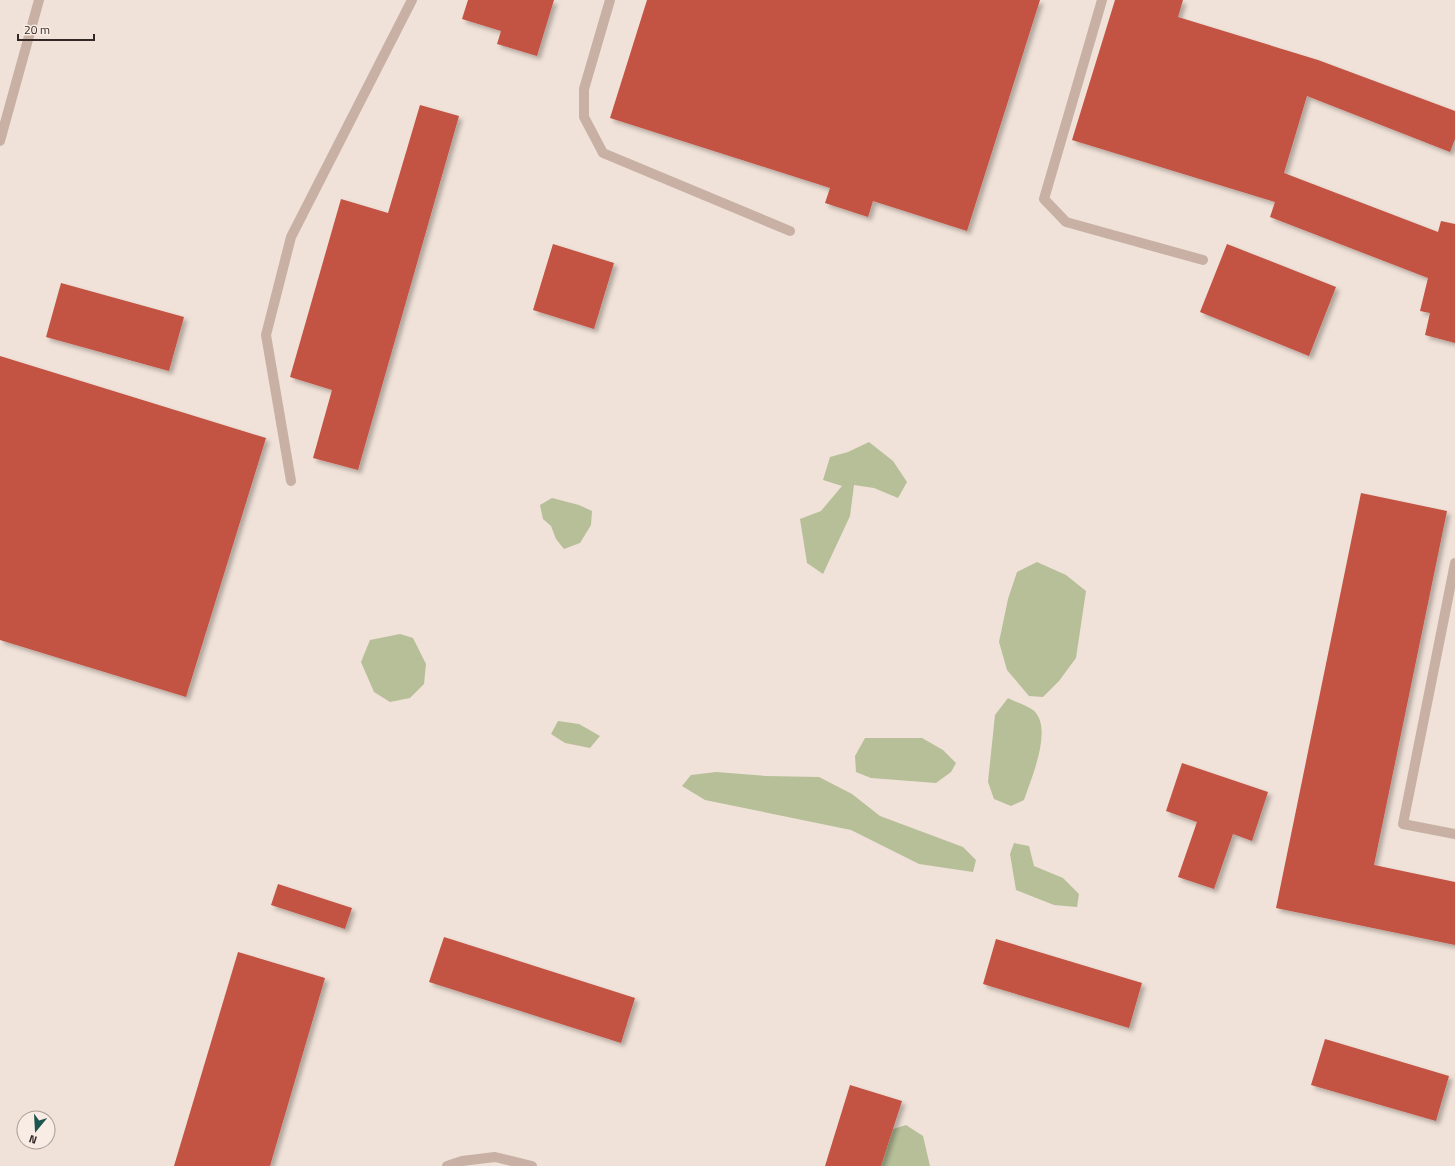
<svg xmlns="http://www.w3.org/2000/svg" width="1455" height="1166" font-family="'Titillium Web',sans-serif">
  <style>
    .green { fill: #b6bf98 }
    .building { fill: #c35243; filter: url(#shadow) }
    .lines { fill: none; stroke-linecap: round; stroke-linejoin: round }
    .service { stroke: #c8b0a4; stroke-width: 10 }
  </style>
  <defs>
    <filter id="shadow"><feDropShadow dx="3.5" dy="3.5" stdDeviation="2" flood-color="#0004"/></filter>
  </defs>
  <rect width="100%" height="100%" fill="#f0e2d8"/>
  <!-- green -->
  <g class="green">
    <path d="M869,442L893,461L907,482L898,498L874,488L854,485L850,516L823,574L807,563L800,519L821,511L842,486L823,480L830,457L848,452Z"/>
    <path d="M552,498L579,505L592,511L591,525L580,543L564,549L556,539L551,526L543,519L540,505Z"/>
    <path d="M1037,562L1066,575L1086,591L1076,658L1059,681L1043,697L1029,696L1007,670L999,642L1008,599L1017,572Z"/>
    <path d="M400,634L413,638L426,664L424,684L410,698L390,702L374,692L361,662L370,640Z"/>
    <path d="M1008,698C1015,702 1026,705 1033,710C1054,727 1031,779 1024,800L1011,806L994,799L988,782L995,715Z"/>
    <path d="M558,721L579,724L600,736L590,748L565,743L551,734Z"/>
    <path d="M865,738H922L943,750L956,763L951,772L936,783L871,778L856,772L855,756Z"/>
    <path d="M716,772L766,776L819,777L852,794L880,816L963,847L976,860L973,872L919,864L851,830L705,800L682,786L691,775Z"/>
    <path d="M1014,843L1029,846L1034,866L1063,878L1079,894L1077,907L1054,905L1016,890L1010,854Z"/>
    <path d="M906,1125L923,1136L930,1166H881L893,1129Z"/>
  </g>
  <!-- building -->
  <g class="building">
    <path d="M468,0H554L537,56L497,44L501,31L462,19Z"/>
    <path d="M647,0H1040L967,231L873,201L868,217L825,203L830,188L610,118Z"/>
    <path d="M1115,0H1183L1178,17L1318,60L1455,111V139L1450,152L1307,96L1284,173L1438,232L1441,221L1455,224V343L1425,335L1430,313L1420,311L1428,278L1270,217L1275,202L1072,140Z"/>
    <path d="M420,105L459,116L358,470L313,458L332,390L290,377L341,199L388,213Z"/>
    <path d="M553,244L614,263L594,329L533,310Z"/>
    <path d="M1227,244L1336,287L1309,356L1200,312Z"/>
    <path d="M61,283L184,317L169,371L46,337Z"/>
    <path d="M0,356L266,438L186,697L0,640Z"/>
    <path d="M1361,493L1447,511L1374,865L1455,882V945L1276,908Z"/>
    <path d="M1182,763L1268,792L1252,841L1233,834L1214,889L1178,877L1197,822L1166,811Z"/>
    <path d="M278,884L352,908L345,929L271,905Z"/>
    <path d="M444,937L635,998L621,1043L429,982Z"/>
    <path d="M996,939L1142,983L1129,1028L983,984Z"/>
    <path d="M238,952L325,978L270,1166H174Z"/>
    <path d="M1325,1039L1449,1076L1436,1121L1311,1085Z"/>
    <path d="M850,1085L902,1101L881,1166H825Z"/>
  </g>
  <g class="lines">
    <!-- service -->
    <g class="service">
      <path d="M610,0L584,89V117L603,153L790,231"/>
      <path d="M1102,0L1044,199L1066,222L1203,260"/>
      <path d="M0,141L39,0"/>
      <path d="M291,481L266,335L291,237L412,0"/>
      <path d="M1455,563L1403,824L1455,834"/>
      <path d="M447,1166L462,1161L495,1157L532,1166"/>
    </g>
  </g>
  <!-- north arrow -->
  <g transform="translate(36 1130) rotate(198)"><circle r="19" fill="#f8ece4" stroke="#a99e98"/>
  <path d="M0-3L7 15L0 10L-7 15Z" fill="#1c5450"/>
  <text y="-6" font-size="11" font-weight="bold" text-anchor="middle" fill="#332826">N</text>
  </g>
  <!-- scale -->
  <path d="M18 34v6h76v-6" fill="none" stroke="#332826" stroke-width="2"/>
  <text x="24" y="34" font-size="12" fill="#332826" stroke="#f8ece4" stroke-width="3" paint-order="stroke">20 m</text>
</svg>
